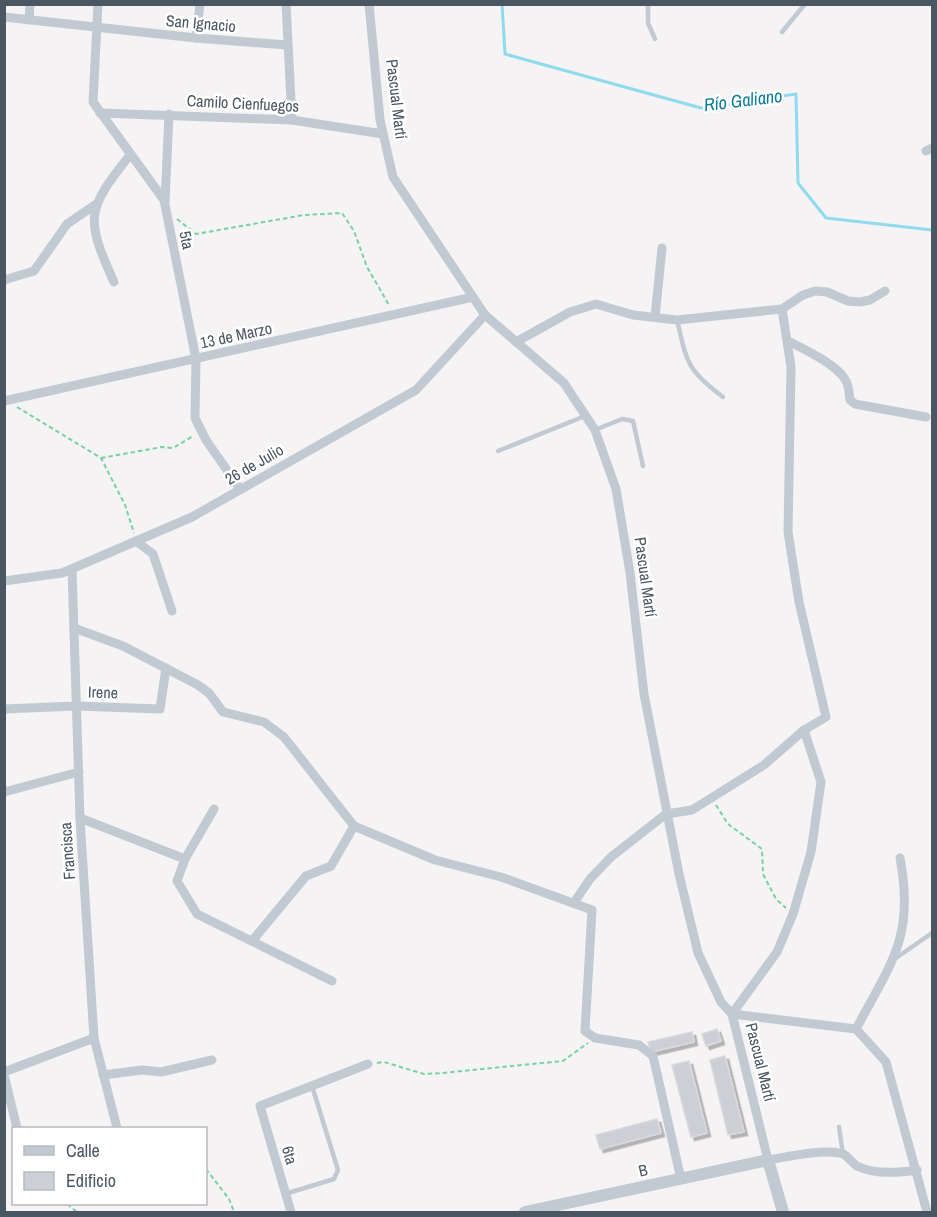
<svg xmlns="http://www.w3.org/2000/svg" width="937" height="1217" font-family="'Archivo Narrow',sans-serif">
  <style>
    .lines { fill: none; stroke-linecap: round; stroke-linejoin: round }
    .stream { stroke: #90daee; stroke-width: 3 }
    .building { fill: #cdcfd5; stroke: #d7d9de; stroke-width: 1.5; filter: url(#shadow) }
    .path { stroke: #7ad0a6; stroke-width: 2; stroke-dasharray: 4.5 3; stroke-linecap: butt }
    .service { stroke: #c1cad2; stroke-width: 4.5 }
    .minor { stroke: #c1cad2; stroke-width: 9 }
    .tertiary { stroke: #c1cad2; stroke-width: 12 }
    .labels { text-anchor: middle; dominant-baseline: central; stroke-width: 5; stroke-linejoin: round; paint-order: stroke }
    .street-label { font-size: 16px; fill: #4a5661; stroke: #fff }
    .water-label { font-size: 18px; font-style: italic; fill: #0c7c9b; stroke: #fff }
  </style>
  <defs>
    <filter id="shadow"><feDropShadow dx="3.5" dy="3.5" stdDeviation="0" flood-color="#0004"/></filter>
  </defs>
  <rect width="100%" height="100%" fill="#f5f3f3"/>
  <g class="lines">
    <!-- stream -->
    <path class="stream" d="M502,4L505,54L701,108L796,94L798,183L826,218L932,230"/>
  </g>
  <!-- building -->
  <g class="building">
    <path d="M717,1029L721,1041L706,1046L702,1034Z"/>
    <path d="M692,1032L694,1042L651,1052L648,1042Z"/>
    <path d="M725,1056L744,1132L728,1135L710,1060Z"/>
    <path d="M689,1061L707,1133L691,1137L672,1065Z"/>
    <path d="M657,1119L661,1133L600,1149L596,1135Z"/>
  </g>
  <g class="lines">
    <!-- path -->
    <g class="path">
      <path d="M177,219L196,234L304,215L342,213L354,231L367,267L389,305"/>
      <path d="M17,407L101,458L125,505L134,533"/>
      <path d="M101,458L162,447L173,448L193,436"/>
      <path d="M716,805L728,824L762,849L763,874L776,899L786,908"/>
      <path d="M377,1063L384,1062L424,1074L442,1073L563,1061L588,1043"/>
      <path d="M206,1169L229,1199L234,1212"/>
      <path d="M67,1204L77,1212"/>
    </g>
    <!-- service -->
    <g class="service">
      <path d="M648,4V23L655,39"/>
      <path d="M782,32L805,4"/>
      <path d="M677,320C687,363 687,370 723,397"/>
      <path d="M595,430L622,419L633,421L643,466"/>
      <path d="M498,451L585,416"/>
      <path d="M896,958L932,933"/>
      <path d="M839,1127L843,1154"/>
      <path d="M285,1194L334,1179L338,1170L312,1086"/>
    </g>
    <!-- minor -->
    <g class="minor">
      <path d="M98,4L93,102L164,200L196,359L195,418L206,440L240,489"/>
      <path d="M286,4L292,120"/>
      <path d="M369,4L380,120L393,177L485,315L564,383L595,430L616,489L630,573L644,694L679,874L698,953L721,1002L732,1014L768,1160C787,1157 825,1148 843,1154C848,1156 852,1163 857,1166C875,1175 898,1173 917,1170"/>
      <path d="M4,17L196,38L287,45"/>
      <path d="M29,20L30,4"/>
      <path d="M196,38L200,4"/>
      <path d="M100,113L292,120L383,134"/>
      <path d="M926,151L932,148"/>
      <path d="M165,202L169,114"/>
      <path d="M4,280L34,271L67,224L95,205"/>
      <path d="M114,282C85,218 86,210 130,155"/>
      <path d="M655,317L662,248"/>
      <path d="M788,341C804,349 838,365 846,381C849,386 849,394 850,400L855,404L926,417"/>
      <path d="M516,342L570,312L596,304L633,315L677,320L782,309L803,295L815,291L827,292L848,301L860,302L870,300L885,291"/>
      <path d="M4,401L473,297"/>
      <path d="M136,541L153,554L172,611"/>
      <path d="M72,569L80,818L94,1038L117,1128"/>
      <path d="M4,581L62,573L192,517L416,390L485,315"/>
      <path d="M74,628L123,646L198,685L209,693L223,712L264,722L284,737L354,826L435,860L501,877L592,910L585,1031L595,1038L639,1045L653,1056L681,1179"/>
      <path d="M4,709L76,706L160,709L166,668"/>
      <path d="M804,730L821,782L811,852L793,914L777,952L732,1014L856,1029L886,1062L927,1212"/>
      <path d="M4,792L79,772"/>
      <path d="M214,809L185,859L177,881L197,914L332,981"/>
      <path d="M80,818L185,859"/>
      <path d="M575,901L590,879L611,857L666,814L692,810L764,765L804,730L826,717L799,602L788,532L791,367L782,309"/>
      <path d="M252,941L306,876L331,866L354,826"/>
      <path d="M856,1029C891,963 915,937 900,858"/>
      <path d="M4,1072L94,1038"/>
      <path d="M4,1075L17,1128"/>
      <path d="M103,1075L142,1070L161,1072L212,1060"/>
      <path d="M291,1212L260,1106L368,1064"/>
    </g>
    <!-- tertiary -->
    <path class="tertiary" d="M525,1212L768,1160L783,1212"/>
  </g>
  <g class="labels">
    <!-- street labels -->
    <g class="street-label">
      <text transform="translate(201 23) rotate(5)">San Ignacio</text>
      <text transform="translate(397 99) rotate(83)">Pascual Martí</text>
      <text transform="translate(243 103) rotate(3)">Camilo Cienfuegos</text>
      <text transform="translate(187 240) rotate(78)">5ta</text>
      <text transform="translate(236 335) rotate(-12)">13 de Marzo</text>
      <text transform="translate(254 464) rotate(-30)">26 de Julio</text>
      <text transform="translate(646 577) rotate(82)">Pascual Martí</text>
      <text transform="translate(103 692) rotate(2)">Irene</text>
      <text transform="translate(67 851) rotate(-94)">Francisca</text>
      <text transform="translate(761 1062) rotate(76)">Pascual Martí</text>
      <text transform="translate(290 1155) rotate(74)">6ta</text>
      <text transform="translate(643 1170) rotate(-13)">B</text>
    </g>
    <!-- water labels -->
    <g class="water-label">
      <text transform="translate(743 100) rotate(-7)">Río Galiano</text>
    </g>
  </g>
  <!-- border -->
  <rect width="937" height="1217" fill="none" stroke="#4a5661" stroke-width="12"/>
  <!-- legend -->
  <rect x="12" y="1127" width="195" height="78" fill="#ffffff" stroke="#b7bbc0" stroke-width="1.5"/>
  <rect x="24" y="1146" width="30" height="9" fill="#c1cad2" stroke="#b7bbc0" stroke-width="1.5"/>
  <text x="66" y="1157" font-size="18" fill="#4a5661">Calle</text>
  <rect x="24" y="1172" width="30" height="18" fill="#cdcfd5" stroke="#b7bbc0" stroke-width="1.5"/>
  <text x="66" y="1187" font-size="18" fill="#4a5661">Edificio</text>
</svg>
